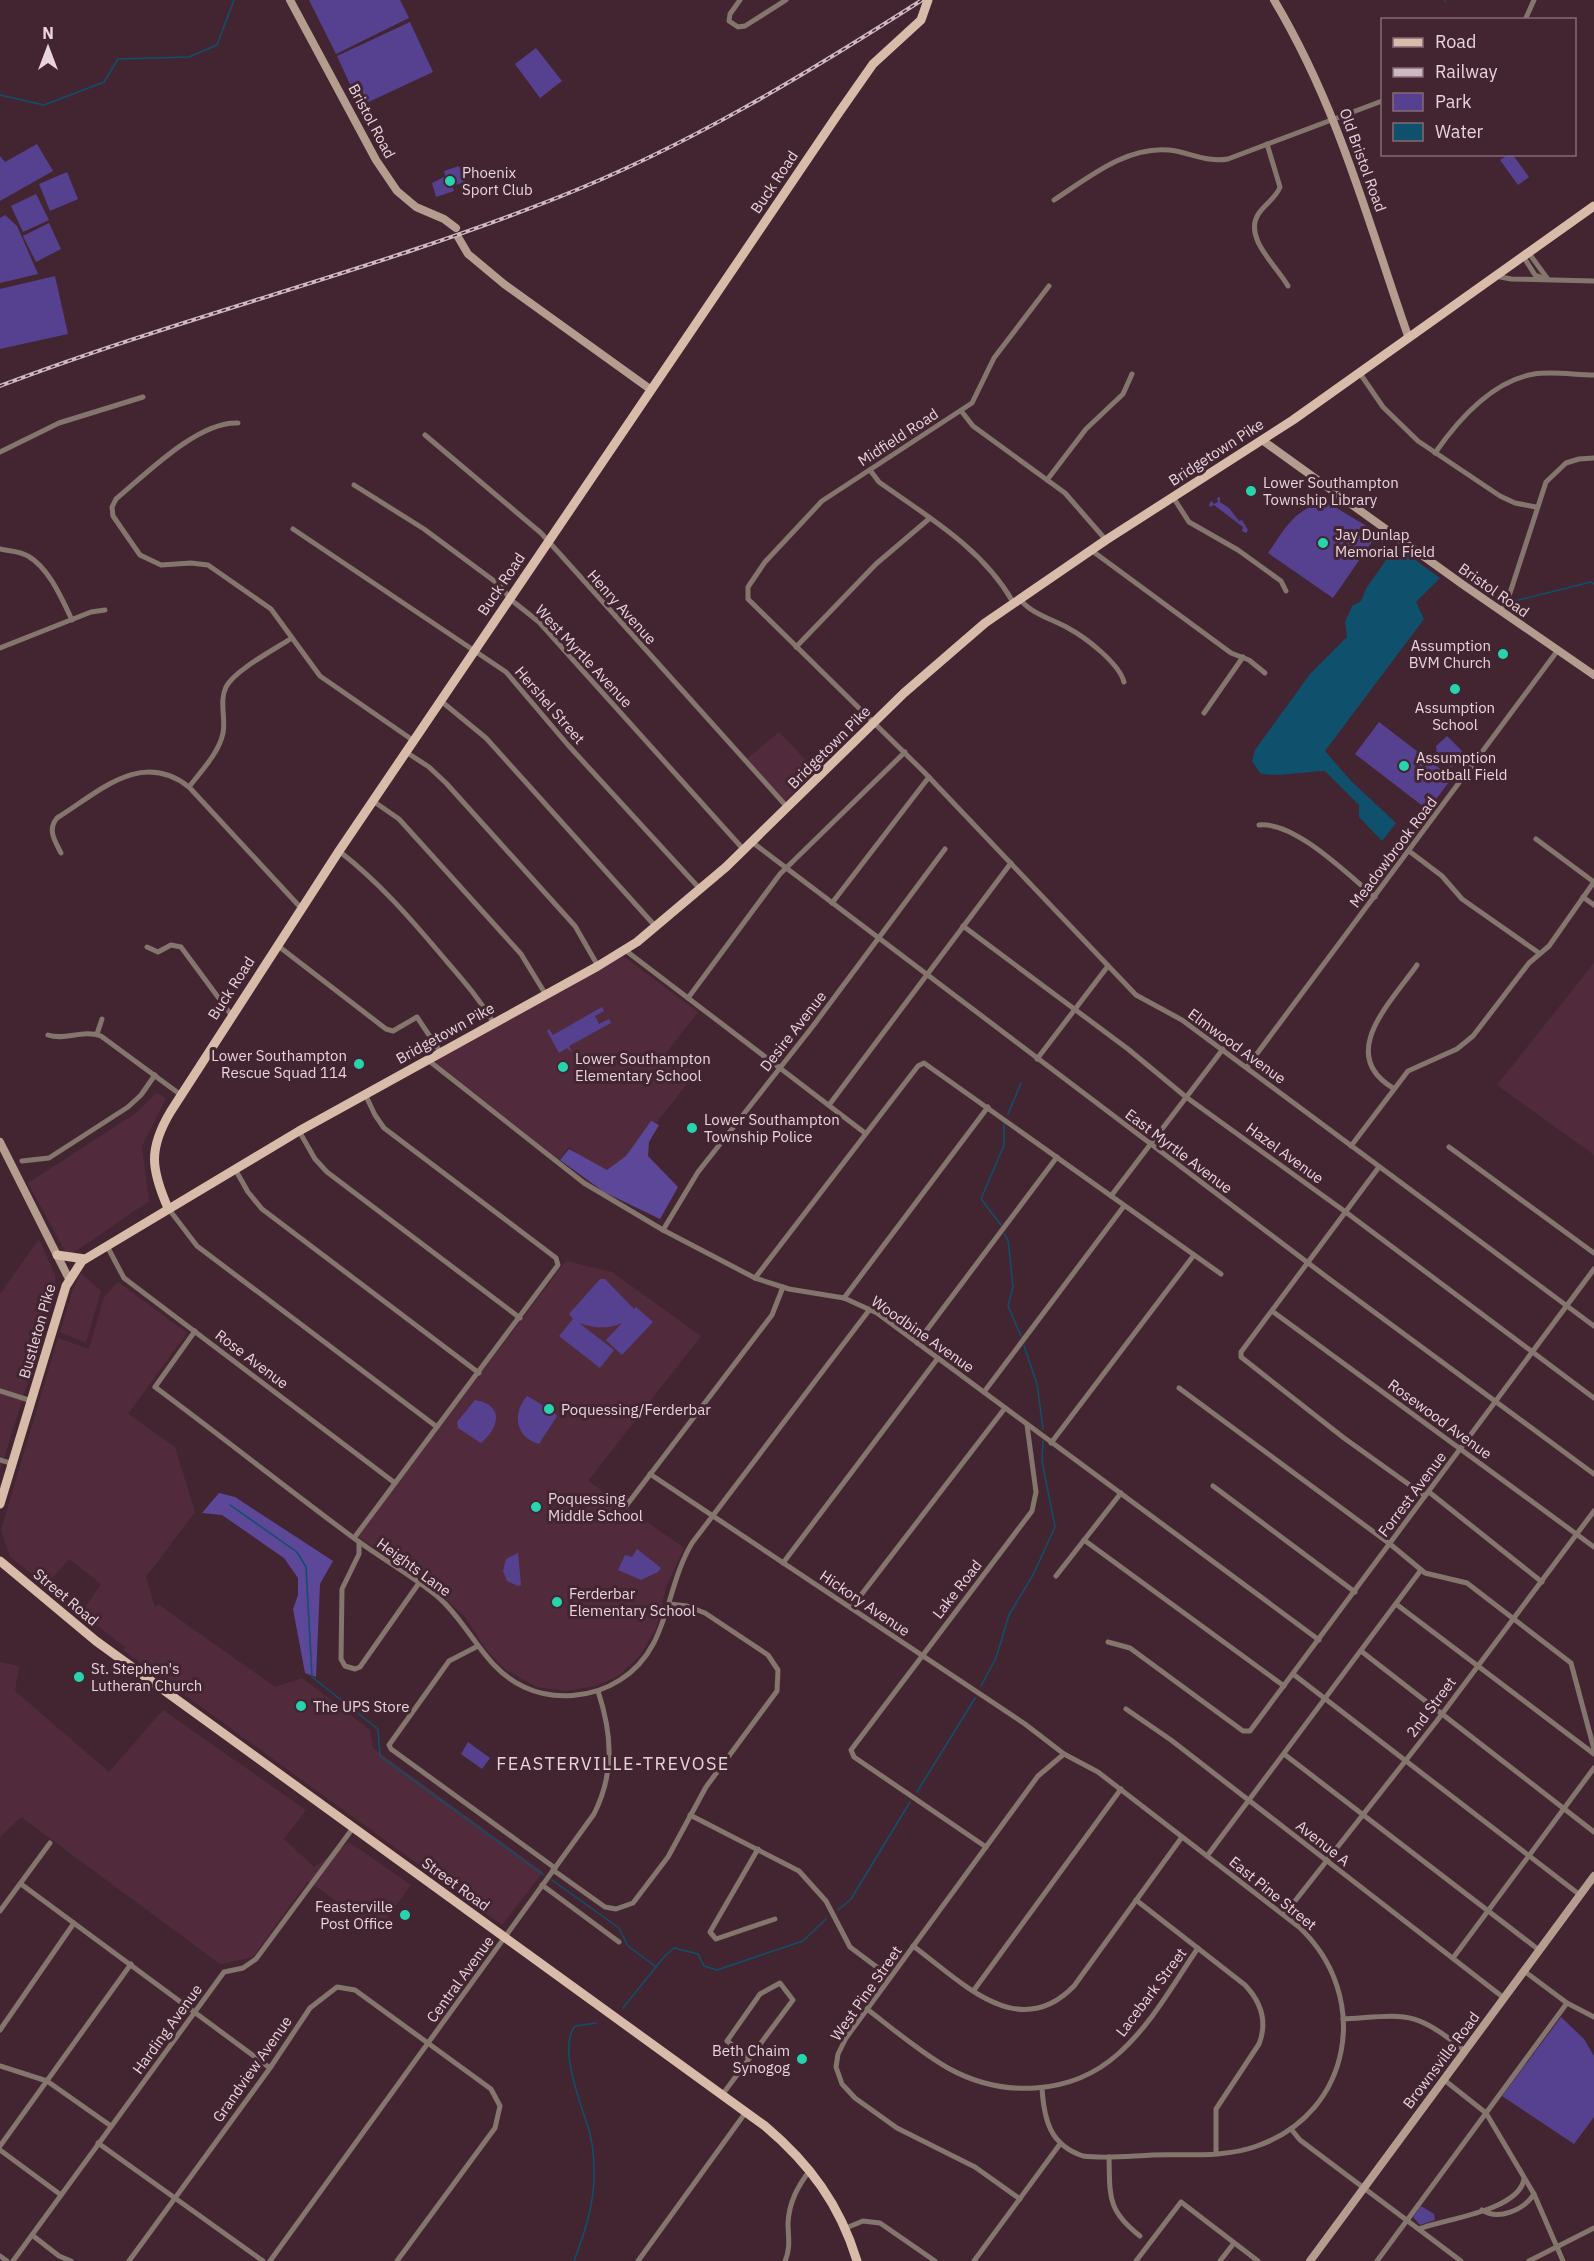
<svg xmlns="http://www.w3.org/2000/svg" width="1594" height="2261" font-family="'IBM Plex Sans',sans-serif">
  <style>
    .built { fill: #512b3c }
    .green { fill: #55418f }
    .forest { fill: #5c4798 }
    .water { fill: #0f506c }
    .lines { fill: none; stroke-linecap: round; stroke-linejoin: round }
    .stream { stroke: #0f506c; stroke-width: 1.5 }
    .street { stroke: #84766d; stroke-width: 5 }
    .secondary { stroke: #b49d8f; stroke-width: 8 }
    .primary { stroke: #d9bba9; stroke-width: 9 }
    .rail-casing { stroke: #ceb9c1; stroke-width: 4 }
    .rail { stroke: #432532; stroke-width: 1.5; stroke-dasharray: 4.5; stroke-linecap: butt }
    .poi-dot { fill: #26d5ae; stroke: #432532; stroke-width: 2 }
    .labels { text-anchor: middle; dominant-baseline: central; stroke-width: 6; stroke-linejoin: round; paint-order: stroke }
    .street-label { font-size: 15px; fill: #e8d4dc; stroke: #432532 }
    .poi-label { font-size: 15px; fill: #e8d4dc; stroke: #432532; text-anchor: start }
    .quarter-label { font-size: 18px; letter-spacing: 1.5px; fill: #e8d4dc; stroke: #432532 }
  </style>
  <rect width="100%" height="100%" fill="#432532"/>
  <!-- built -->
  <g class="built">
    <path d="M779,732L816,771L785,801L747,759Z"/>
    <path d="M623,956L698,1012L666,1053L695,1074L611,1180L569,1147L559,1160L433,1060Z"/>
    <path d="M1594,963V1155L1497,1085Z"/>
    <path d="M157,1093L166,1098L142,1146L149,1201L73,1253L67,1254L28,1183L136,1113Z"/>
    <path d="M39,1239L55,1275L56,1291L0,1471V1294Z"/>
    <path d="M566,1261L612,1272L701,1336L588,1481L684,1548L666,1587L656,1629L639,1657L618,1676L596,1686L565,1691L537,1687L506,1670L487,1651L465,1617L447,1600L358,1536Z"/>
    <path d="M81,1273L101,1291L86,1343L60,1332L73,1289Z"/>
    <path d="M118,1282L187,1333L128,1414L175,1447L195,1512L146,1577L155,1607L158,1604L275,1687L302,1678L370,1730L373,1748L543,1872L502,1925L123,1650L125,1647L81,1613L101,1584L69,1559L46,1585L10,1557L1,1530L58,1338L89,1349L104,1297Z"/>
    <path d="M0,1662L19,1666L15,1691L109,1772L163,1710L306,1810L284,1839L314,1867L349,1842L411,1885L378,1930L308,1881L253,1957L220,1964L21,1817L0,1837Z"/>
  </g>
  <!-- green -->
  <g class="green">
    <path d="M309,0H400L409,18L336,54Z"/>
    <path d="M410,22L433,72L360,106L337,56Z"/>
    <path d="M536,48L562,81L540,98L515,64Z"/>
    <path d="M37,144L53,171L0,201V156L5,162Z"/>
    <path d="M1508,155H1513L1529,177L1518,185L1500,160Z"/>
    <path d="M459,166L465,182L452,186L454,191L436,197L432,183L444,177L446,179L444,171Z"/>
    <path d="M67,172L78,199L50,211L39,184Z"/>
    <path d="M36,194L49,220L23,232L11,206Z"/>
    <path d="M5,215L17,226L38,274L0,283V218Z"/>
    <path d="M49,223L61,249L36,262L23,236Z"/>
    <path d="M55,276L68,334L0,349V289Z"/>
    <path d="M1220,497V502L1229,508L1239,521L1242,520L1248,530L1246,533L1242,531L1243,527L1214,505L1210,507L1209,505L1211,501L1214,504L1218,502L1217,498Z"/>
    <path d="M1330,504L1378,533L1333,598L1268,553C1284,530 1298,502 1330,504Z"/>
    <path d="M1379,722L1452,778L1428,810L1355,754Z"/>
    <path d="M1447,736L1462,751L1450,770L1437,758L1436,746Z"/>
    <path d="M602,1007L604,1011L595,1016L599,1024L609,1019L611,1023L569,1046L572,1052L567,1048L559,1053L547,1031L549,1029L553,1035Z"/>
    <path d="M600,1279H605L634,1309L636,1307L653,1322L622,1355L606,1340L622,1323C607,1330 594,1328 579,1323L614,1350L600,1368L559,1336L573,1319L569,1314Z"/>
    <path d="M527,1396L553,1411L557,1416L539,1444C515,1437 512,1413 527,1396Z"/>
    <path d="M475,1400C505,1405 499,1428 481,1443L458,1428L457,1422Z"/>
    <path d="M637,1549L661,1568L658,1572L641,1580L618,1570L625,1555L632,1557Z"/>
    <path d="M518,1553L521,1585L518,1586L507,1581L503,1571L506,1559Z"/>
    <path d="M468,1742L490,1758L482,1769L461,1754Z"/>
    <path d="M1561,2017L1584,2039L1594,2056V2117L1574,2144L1502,2096Z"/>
    <path d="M1421,2206L1434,2214L1435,2220L1420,2225L1413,2217Z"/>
  </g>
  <!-- forest -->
  <g class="forest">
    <path d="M651,1121L659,1125L649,1142L648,1156L678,1187L660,1219L604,1192L560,1160L569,1149L607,1170L626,1156Z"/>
    <path d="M219,1493L235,1497L333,1561L320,1584L316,1677L305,1673L293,1609L298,1595V1578L284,1558L222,1515L202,1513Z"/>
  </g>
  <!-- water -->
  <path class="water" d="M1396,546L1440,578L1416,602L1424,619L1325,751L1351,781L1396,823L1382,841L1359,817V805L1325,771C1312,771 1269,778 1261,773C1258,771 1254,764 1252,761L1255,750L1310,674L1347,637L1345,622L1352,606L1361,601L1367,587Z"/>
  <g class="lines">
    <!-- stream -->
    <g class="stream">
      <path d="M1445,0V1"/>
      <path d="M0,95L44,105L104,82L118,59L189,57L217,45L234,0"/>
      <path d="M1515,601L1591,582L1594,584"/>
      <path d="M1008,1114L1021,1083"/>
      <path d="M1001,1225L981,1199L1004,1145V1124"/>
      <path d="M1004,1234L1008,1240L1013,1287L1008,1306L1021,1336"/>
      <path d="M1024,1346L1037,1384L1043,1429"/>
      <path d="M230,1505L297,1552L306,1567L312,1677L378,1729L380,1756L544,1875"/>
      <path d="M981,1686L996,1658L1009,1615L1033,1575L1055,1527L1042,1461L1043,1441"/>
      <path d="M917,1792L975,1698"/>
      <path d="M552,1880L619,1928L628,1946L655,1966"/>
      <path d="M838,1910L851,1899L910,1802"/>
      <path d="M623,2008L664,1957L674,1948L698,1954L704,1966L717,1970L803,1941L826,1919"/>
      <path d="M574,2261C585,2232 595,2202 594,2171C594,2158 593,2146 590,2134C583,2108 557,2049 575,2026L596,2023"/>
    </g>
    <!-- street -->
    <g class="street">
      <path d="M740,0L730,14L729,21L738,27L745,26L786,0"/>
      <path d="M1525,20L1534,0"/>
      <path d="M1267,144L1280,187C1276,198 1266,203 1259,213C1242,237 1277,266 1288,286"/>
      <path d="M1054,200C1088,178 1126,146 1169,150C1189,152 1207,163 1228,159L1382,101"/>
      <path d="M1528,252L1547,278"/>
      <path d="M1523,256L1535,275L1543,278"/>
      <path d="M1495,276L1511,279L1594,281"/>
      <path d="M1049,286L994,358L972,403L822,501L765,562L748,587V599L924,772L1136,995L1182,1020L1594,1326"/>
      <path d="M1359,372L1383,407L1418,441L1500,496L1515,503L1536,507"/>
      <path d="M962,412L973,426L1065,493L1106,540"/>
      <path d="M238,423C198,421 146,474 116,499L112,507L113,516L140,555L161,565L191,563L208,565L271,609L320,676L414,741"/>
      <path d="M425,435L541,533L788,808"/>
      <path d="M0,452L59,423L143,397"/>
      <path d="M1435,453C1458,420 1492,381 1534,374C1553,371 1575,375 1594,375"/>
      <path d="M870,470L879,482C928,517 982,548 1013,602"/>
      <path d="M1047,480L1086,429L1123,394L1132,374"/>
      <path d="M354,485L424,529L501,586L510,599L539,622L744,850"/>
      <path d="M1173,497L1189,522L1238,550L1281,581L1286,591"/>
      <path d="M293,529L506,672L568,745L700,889"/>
      <path d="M0,549C9,551 20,551 28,556C49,568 62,599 72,620"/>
      <path d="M1091,550L1231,653L1249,660L1265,673"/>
      <path d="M1020,599C1031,614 1052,619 1068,628C1085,637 1119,663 1124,682"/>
      <path d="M1501,611L1510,593L1546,482L1566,463L1579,459L1594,458"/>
      <path d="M796,647L876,564L930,518"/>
      <path d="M0,648L91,612L105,610"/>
      <path d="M441,701L486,738L656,927"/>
      <path d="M1204,713L1243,657"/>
      <path d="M406,752L429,767L446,783L575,926L598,966"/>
      <path d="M189,787C201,771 219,753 223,733C226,719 219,701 226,687C235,670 275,649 292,638"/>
      <path d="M373,801L399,819L521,954L546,995"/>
      <path d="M1259,825C1295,821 1348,875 1375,897"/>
      <path d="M1536,839L1594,882"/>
      <path d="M752,842L1332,1281L1594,1474"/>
      <path d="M339,851C379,882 411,919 443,957C462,979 480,999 494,1024"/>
      <path d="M1409,851L1442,876L1462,899L1539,953"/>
      <path d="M61,853C55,841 47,830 57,818C99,792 141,749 189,787L301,908"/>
      <path d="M1583,897L1594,905"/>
      <path d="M832,903L929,777"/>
      <path d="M963,926L1128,1049L1186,1097L1347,1213L1594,1398"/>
      <path d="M277,945L386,1029L393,1031L417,1017L441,1053"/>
      <path d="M147,947L158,952L171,945L181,947L232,1016"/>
      <path d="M625,950L865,1133"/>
      <path d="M688,998L780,874L905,752"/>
      <path d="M97,1034L102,1019"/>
      <path d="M48,1035C66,1041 82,1029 101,1036L181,1095"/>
      <path d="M1037,1059L1108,966"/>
      <path d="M428,1060L584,1183L663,1230L755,1278L789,1289L844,1298L877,1313L1319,1640"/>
      <path d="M1247,1067L1558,650"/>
      <path d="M1393,1088C1336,1054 1392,1001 1417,965"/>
      <path d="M829,1105L1011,863"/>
      <path d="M299,1131L315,1159L327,1172L520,1318"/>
      <path d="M1351,1146L1408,1071L1457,1049L1473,1036L1529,963L1549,946L1594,882"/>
      <path d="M1449,1147L1594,1253"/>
      <path d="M22,1161L49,1158L128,1107L141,1095L155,1075"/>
      <path d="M1379,1167L1241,1352V1357L1344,1438L1425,1496"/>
      <path d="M235,1169L248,1192L262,1209L479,1373"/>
      <path d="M1111,1196L1223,1049"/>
      <path d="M168,1208L197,1246L437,1427"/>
      <path d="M663,1230L698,1172L813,1026L945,849"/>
      <path d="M107,1246L124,1278L395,1483"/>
      <path d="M755,1278L918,1066L924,1063L1221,1274"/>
      <path d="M844,1298L988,1107"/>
      <path d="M1272,1311L1594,1547"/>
      <path d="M195,1331L155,1387C221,1436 285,1487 351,1536C379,1557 410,1574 437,1596C470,1624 483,1668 524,1687C554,1701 592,1698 620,1680C670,1649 664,1590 692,1543L870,1309"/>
      <path d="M917,1343L1057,1157"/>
      <path d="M1179,1388L1390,1544L1425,1573L1467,1583L1571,1663L1594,1749"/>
      <path d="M0,1391L32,1401"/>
      <path d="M984,1392L1124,1206"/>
      <path d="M1051,1443L1194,1255"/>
      <path d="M0,1460L13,1464"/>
      <path d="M650,1474L1025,1724L1064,1754L1098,1772L1299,1927C1372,1995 1353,2113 1257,2146C1225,2158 1185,2154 1152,2155C1129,2156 1105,2159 1083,2156C1050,2145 1044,2120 1042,2088"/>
      <path d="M1213,1486L1355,1592"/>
      <path d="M1429,1492L1542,1582"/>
      <path d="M626,1506L772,1315L783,1287"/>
      <path d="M354,1538L558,1265L556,1258L384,1128L375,1115L365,1094"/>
      <path d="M1084,1540L1284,1686"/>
      <path d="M359,1542V1554L342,1589L341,1659L345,1666L355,1669L360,1667L419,1583"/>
      <path d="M783,1563L938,1358"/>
      <path d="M1056,1576L1121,1493"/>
      <path d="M1396,1604L1594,1754"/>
      <path d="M851,1608L1005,1408"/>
      <path d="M1108,1642L1130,1648L1243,1731H1250L1594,1269"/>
      <path d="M478,1646L449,1661L389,1745L391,1749L555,1868"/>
      <path d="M1361,1651L1594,1832"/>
      <path d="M1293,1674L1580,1895"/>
      <path d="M1126,1709L1171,1740L1504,1998"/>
      <path d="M1284,1754L1539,1950"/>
      <path d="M690,1815L799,1871L826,1901L850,1947L890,1977"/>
      <path d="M986,1847L854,1757L851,1750L1032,1511L1036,1492L1027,1425"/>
      <path d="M758,1849L710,1932L716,1939L775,1919"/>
      <path d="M1207,1856L1421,1570"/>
      <path d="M553,1870L605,1907L616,1909L633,1903L668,1857L706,1787L777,1691L778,1670L768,1655L705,1613L687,1606L669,1604"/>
      <path d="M21,1884L270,2068"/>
      <path d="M542,1885L619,1942"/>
      <path d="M1136,1900L1245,1985C1261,2002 1268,2021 1259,2044L1216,2109V2153"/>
      <path d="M0,1911L50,1843"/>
      <path d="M1284,1915L1436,1722L1594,1511"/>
      <path d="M913,1946C961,1981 1018,2044 1074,1986L1182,1837"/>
      <path d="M1453,1958L1594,1768"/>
      <path d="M1524,1971L1567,2003L1594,2017"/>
      <path d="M974,1990L1121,1789"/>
      <path d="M867,2009C893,2029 920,2052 948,2068C1002,2098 1071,2096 1118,2054C1151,2025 1174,1983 1198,1948"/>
      <path d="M1343,2019C1408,2015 1413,2009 1465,2051"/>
      <path d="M0,2030L74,1923"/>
      <path d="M0,2066L47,2081L111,2126"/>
      <path d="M1443,2079L1486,2113L1534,2194L1563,2261"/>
      <path d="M722,2095L793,2000L780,1983L760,1994L727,2041L749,2058"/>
      <path d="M1291,2129L1300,2140L1461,2261"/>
      <path d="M98,2143L263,2261"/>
      <path d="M0,2146L131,1964"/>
      <path d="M0,2150L61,2195"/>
      <path d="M1109,2157C1110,2197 1107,2210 1140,2236"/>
      <path d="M1020,2199L975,2167L897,2128L855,2098L842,2084L836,2067L838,2054L846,2038L1038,1776L1064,1754"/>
      <path d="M1482,2210C1498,2221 1524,2210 1534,2194"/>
      <path d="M846,2228L863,2221L880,2223L935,2261"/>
      <path d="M1419,2229C1444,2219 1519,2211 1524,2179"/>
      <path d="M32,2235L59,2256L71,2261"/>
      <path d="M0,2256L7,2261"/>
      <path d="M13,2261L224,1972L243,1968L256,1959L353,1828"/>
      <path d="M129,2261L270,2068L310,2008L337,1987L355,1990L491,2089L500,2106L495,2128L397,2261"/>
      <path d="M270,2261L594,1814C615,1772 612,1734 598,1691"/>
      <path d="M638,2261L746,2112"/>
      <path d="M785,2261C791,2248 788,2236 788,2223C789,2202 798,2186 810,2170"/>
      <path d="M974,2261L1060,2144"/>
      <path d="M1136,2261L1181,2202L1258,2261"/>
      <path d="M1220,2261L1234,2243"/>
      <path d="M1377,2261L1567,2003"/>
      <path d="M1529,2261L1594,2228"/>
    </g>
    <!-- secondary -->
    <g class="secondary">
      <path d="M290,0L376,160L397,191L416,207L444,219L456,228"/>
      <path d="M1274,0C1339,109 1367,219 1408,336"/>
      <path d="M458,237L468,254L504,284L650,389"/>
      <path d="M1262,440L1462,584L1594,675"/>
      <path d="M0,1142L69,1279"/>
      <path d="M1310,2261L1594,1876"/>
    </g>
    <!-- primary -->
    <g class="primary">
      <path d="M168,1208C151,1169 148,1149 171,1111L339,851L838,114L873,64L921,20L928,0"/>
      <path d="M57,1255L85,1259"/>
      <path d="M0,1504L66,1286L82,1261L299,1131L598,966L637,942L726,867L904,693L985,623L1106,540L1293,420L1594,206"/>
      <path d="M0,1561L96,1641L765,2126C810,2164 840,2205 857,2261"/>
    </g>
    <!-- rail casing -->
    <g class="rail-casing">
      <path id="rail" d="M0,386C184,316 376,270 559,197C688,146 806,74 922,0"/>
    </g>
    <!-- rail -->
    <use href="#rail" class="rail"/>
  </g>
  <!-- markers -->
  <g class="poi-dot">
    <circle cx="450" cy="181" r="6"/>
    <circle cx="1251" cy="491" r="6"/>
    <circle cx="1323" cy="543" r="6"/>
    <circle cx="1503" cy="654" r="6"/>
    <circle cx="1455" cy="689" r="6"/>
    <circle cx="1404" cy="766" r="6"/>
    <circle cx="359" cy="1064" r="6"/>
    <circle cx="563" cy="1067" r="6"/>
    <circle cx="692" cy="1128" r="6"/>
    <circle cx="549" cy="1409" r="6"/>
    <circle cx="536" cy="1507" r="6"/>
    <circle cx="557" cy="1602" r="6"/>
    <circle cx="79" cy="1677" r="6"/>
    <circle cx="301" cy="1706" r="6"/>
    <circle cx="405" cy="1915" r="6"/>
    <circle cx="802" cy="2059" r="6"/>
  </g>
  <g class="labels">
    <!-- street labels -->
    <g class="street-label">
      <text transform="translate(372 121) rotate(62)">Bristol Road</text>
      <text transform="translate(1363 160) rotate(70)">Old Bristol Road</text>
      <text transform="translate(774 182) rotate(-56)">Buck Road</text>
      <text transform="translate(898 437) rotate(-33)">Midfield Road</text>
      <text transform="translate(1216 452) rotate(-33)">Bridgetown Pike</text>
      <text transform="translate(501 584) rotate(-56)">Buck Road</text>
      <text transform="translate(1494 590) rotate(35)">Bristol Road</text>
      <text transform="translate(622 607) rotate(48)">Henry Avenue</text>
      <text transform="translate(584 656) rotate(47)">West Myrtle Avenue</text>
      <text transform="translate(550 705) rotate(49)">Hershel Street</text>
      <text transform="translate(829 747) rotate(-45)">Bridgetown Pike</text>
      <text transform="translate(1393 852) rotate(-53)">Meadowbrook Road</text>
      <text transform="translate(231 988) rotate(-57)">Buck Road</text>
      <text transform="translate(793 1031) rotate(-52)">Desire Avenue</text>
      <text transform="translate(445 1033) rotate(-29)">Bridgetown Pike</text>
      <text transform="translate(1237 1046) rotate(36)">Elmwood Avenue</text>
      <text transform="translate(1179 1151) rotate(37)">East Myrtle Avenue</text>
      <text transform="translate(1285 1153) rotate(36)">Hazel Avenue</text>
      <text transform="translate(37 1331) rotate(-74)">Bustleton Pike</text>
      <text transform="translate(923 1334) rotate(35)">Woodbine Avenue</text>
      <text transform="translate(252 1359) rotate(37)">Rose Avenue</text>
      <text transform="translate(1440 1419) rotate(36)">Rosewood Avenue</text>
      <text transform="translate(1412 1494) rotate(-53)">Forrest Avenue</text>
      <text transform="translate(414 1567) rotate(36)">Heights Lane</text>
      <text transform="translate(957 1589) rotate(-52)">Lake Road</text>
      <text transform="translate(66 1597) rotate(40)">Street Road</text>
      <text transform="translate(865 1603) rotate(34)">Hickory Avenue</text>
      <text transform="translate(1431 1707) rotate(-53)">2nd Street</text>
      <text transform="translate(1323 1843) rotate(38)">Avenue A</text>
      <text transform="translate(456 1884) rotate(36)">Street Road</text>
      <text transform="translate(1273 1893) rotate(39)">East Pine Street</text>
      <text transform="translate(460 1979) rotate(-54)">Central Avenue</text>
      <text transform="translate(1151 1992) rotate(-53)">Lacebark Street</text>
      <text transform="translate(866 1993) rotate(-55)">West Pine Street</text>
      <text transform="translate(167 2029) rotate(-54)">Harding Avenue</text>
      <text transform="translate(1441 2060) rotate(-53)">Brownsville Road</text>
      <text transform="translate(252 2069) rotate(-55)">Grandview Avenue</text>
    </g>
    <!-- poi labels -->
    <g class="poi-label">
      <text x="462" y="172">Phoenix<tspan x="462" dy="17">Sport Club</tspan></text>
      <text x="1263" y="482">Lower Southampton<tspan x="1263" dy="17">Township Library</tspan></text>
      <text x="1335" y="534">Jay Dunlap<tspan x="1335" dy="17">Memorial Field</tspan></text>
      <text x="1491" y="645" text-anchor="end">Assumption<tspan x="1491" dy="17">BVM Church</tspan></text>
      <text x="1455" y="707" text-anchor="middle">Assumption<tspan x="1455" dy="17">School</tspan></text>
      <text x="1416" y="757">Assumption<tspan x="1416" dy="17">Football Field</tspan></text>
      <text x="347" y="1055" text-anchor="end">Lower Southampton<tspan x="347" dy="17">Rescue Squad 114</tspan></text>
      <text x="575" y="1058">Lower Southampton<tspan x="575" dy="17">Elementary School</tspan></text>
      <text x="704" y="1119">Lower Southampton<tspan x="704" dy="17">Township Police</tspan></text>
      <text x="561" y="1409">Poquessing/Ferderbar</text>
      <text x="548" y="1498">Poquessing<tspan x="548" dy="17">Middle School</tspan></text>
      <text x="569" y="1593">Ferderbar<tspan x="569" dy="17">Elementary School</tspan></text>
      <text x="91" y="1668">St. Stephen's<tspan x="91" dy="17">Lutheran Church</tspan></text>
      <text x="313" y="1706">The UPS Store</text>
      <text x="393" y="1906" text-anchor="end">Feasterville<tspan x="393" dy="17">Post Office</tspan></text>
      <text x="790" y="2050" text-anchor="end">Beth Chaim<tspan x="790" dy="17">Synogog</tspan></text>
    </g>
    <!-- quarter labels -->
    <g class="quarter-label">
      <text x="613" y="1763">FEASTERVILLE-TREVOSE</text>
    </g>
  </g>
  <!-- legend -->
  <rect x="1381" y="18" width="195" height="138" fill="#432532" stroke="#856b76" stroke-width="1.5"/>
  <rect x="1393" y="38" width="30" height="9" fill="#d9bba9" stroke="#856b76" stroke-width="1.5"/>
  <text x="1435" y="48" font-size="18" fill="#e8d4dc">Road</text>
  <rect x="1393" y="68" width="30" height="9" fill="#ceb9c1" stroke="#856b76" stroke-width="1.5"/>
  <text x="1435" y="78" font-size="18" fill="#e8d4dc">Railway</text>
  <rect x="1393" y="93" width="30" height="18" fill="#55418f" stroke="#856b76" stroke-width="1.5"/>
  <text x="1435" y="108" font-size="18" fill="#e8d4dc">Park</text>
  <rect x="1393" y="123" width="30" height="18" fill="#0f506c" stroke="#856b76" stroke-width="1.5"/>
  <text x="1435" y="138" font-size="18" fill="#e8d4dc">Water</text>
  <!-- north arrow -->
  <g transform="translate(48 48)" stroke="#432532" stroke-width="4.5" paint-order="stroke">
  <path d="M0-4.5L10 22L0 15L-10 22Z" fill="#e8d4dc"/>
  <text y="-9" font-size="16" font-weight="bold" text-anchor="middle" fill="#e8d4dc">N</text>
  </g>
</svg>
